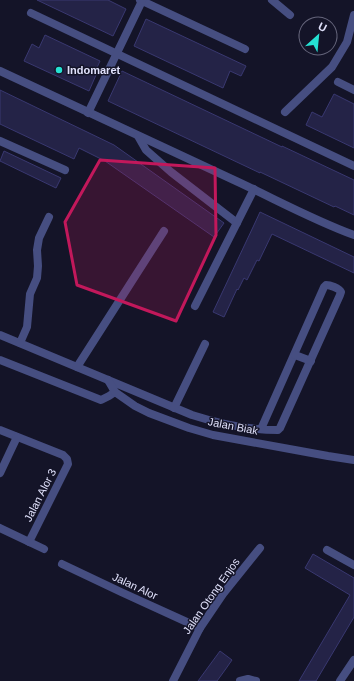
<svg xmlns="http://www.w3.org/2000/svg" width="354" height="681" font-family="Arial,sans-serif">
  <style>
    .building { fill: #242347; stroke: #393870 }
    .lines { fill: none; stroke-linecap: round; stroke-linejoin: round }
    .street { stroke: #464e81; stroke-width: 8 }
    .marked { fill: #c2185b; fill-opacity: 0.2; stroke: #c2185b; stroke-width: 3; stroke-linejoin: round }
    .poi-dot { fill: #25e1d3; stroke: #141428; stroke-width: 1.5 }
    .labels { text-anchor: middle; dominant-baseline: central; stroke-width: 3; stroke-linejoin: round; paint-order: stroke }
    .poi-label { font-size: 11px; font-weight: bold; fill: #e0e1fb; stroke: #141428; text-anchor: start }
    .street-label { font-size: 11px; fill: #e0e1fb; stroke: #141428 }
  </style>
  <rect width="100%" height="100%" fill="#141428"/>
  <!-- building -->
  <g class="building">
    <path d="M37,0H108L126,9L113,36Z"/>
    <path d="M146,19L246,66L241,76L230,71L223,88L134,46Z"/>
    <path d="M45,35L100,61L94,74L96,75L89,91L24,61L32,44L39,48Z"/>
    <path d="M122,71L282,147V146L354,180V215L335,206L334,207L260,172V173L108,101Z"/>
    <path d="M0,90L114,145L224,223L214,237L105,161L79,148L74,159L0,124Z"/>
    <path d="M334,94L354,104V148L306,125L312,112L322,117Z"/>
    <path d="M4,151L61,178L56,188L0,161Z"/>
    <path d="M260,212L354,257V273L272,234L259,261L257,260L247,280L244,278L238,290L237,289L224,317L213,312L254,225Z"/>
    <path d="M313,554L354,578V617L316,681H299L350,595L305,568Z"/>
    <path d="M220,651L232,660L225,670L217,681H198Z"/>
  </g>
  <g class="lines">
    <!-- street -->
    <g class="street">
      <path d="M140,0L245,49"/>
      <path d="M272,0L290,15"/>
      <path d="M31,13L354,166"/>
      <path d="M0,71C78,108 157,144 236,181C275,199 313,220 354,235"/>
      <path d="M338,82L354,90"/>
      <path d="M285,112L332,67L347,42L354,15"/>
      <path d="M88,113L142,1"/>
      <path d="M138,136L146,150L171,172L237,223"/>
      <path d="M0,141L65,170"/>
      <path d="M195,306L254,189"/>
      <path d="M0,335L192,415C220,424 249,430 278,430L280,428L340,295L341,292C339,288 330,285 326,285L324,287L261,429"/>
      <path d="M20,343L27,327L30,294L37,278L38,266L37,250L39,238L49,217"/>
      <path d="M295,355L311,361"/>
      <path d="M0,360L101,400L109,396L115,392"/>
      <path d="M77,367L164,231"/>
      <path d="M108,380L115,392L135,406L149,413L189,428L213,435L328,456L354,460"/>
      <path d="M174,408L205,344"/>
      <path d="M0,430L63,455L67,459L68,464L29,542"/>
      <path d="M0,473L17,437"/>
      <path d="M0,528L44,549"/>
      <path d="M327,550L354,565"/>
      <path d="M62,564L121,592L200,628"/>
      <path d="M173,681L200,628L223,594L260,548"/>
      <path d="M240,681L248,679L256,681"/>
      <path d="M340,681L354,660"/>
    </g>
  </g>
  <!-- marked area -->
  <path class="marked" d="M100,160L215,168L216,235L176,321L77,285L65,222Z"/>
  <!-- markers -->
  <circle class="poi-dot" cx="59" cy="70" r="4"/>
  <g class="labels">
    <!-- poi labels -->
    <g class="poi-label">
      <text x="67" y="70">Indomaret</text>
    </g>
    <!-- street labels -->
    <g class="street-label">
      <text transform="translate(233 426) rotate(11)">Jalan Biak</text>
      <text transform="translate(40 495) rotate(-63)">Jalan Alor 3</text>
      <text transform="translate(135 586) rotate(25)">Jalan Alor</text>
      <text transform="translate(211 596) rotate(-55)">Jalan Otong Enjos</text>
    </g>
  </g>
  <!-- north arrow -->
  <g transform="translate(318 36) rotate(27)"><circle r="19" fill="#141428" stroke="#66667c"/>
  <path d="M0-3L7 15L0 10L-7 15Z" fill="#25e1d3"/>
  <text y="-6" font-size="11" font-weight="bold" text-anchor="middle" fill="#e0e1fb">U</text>
  </g>
</svg>
